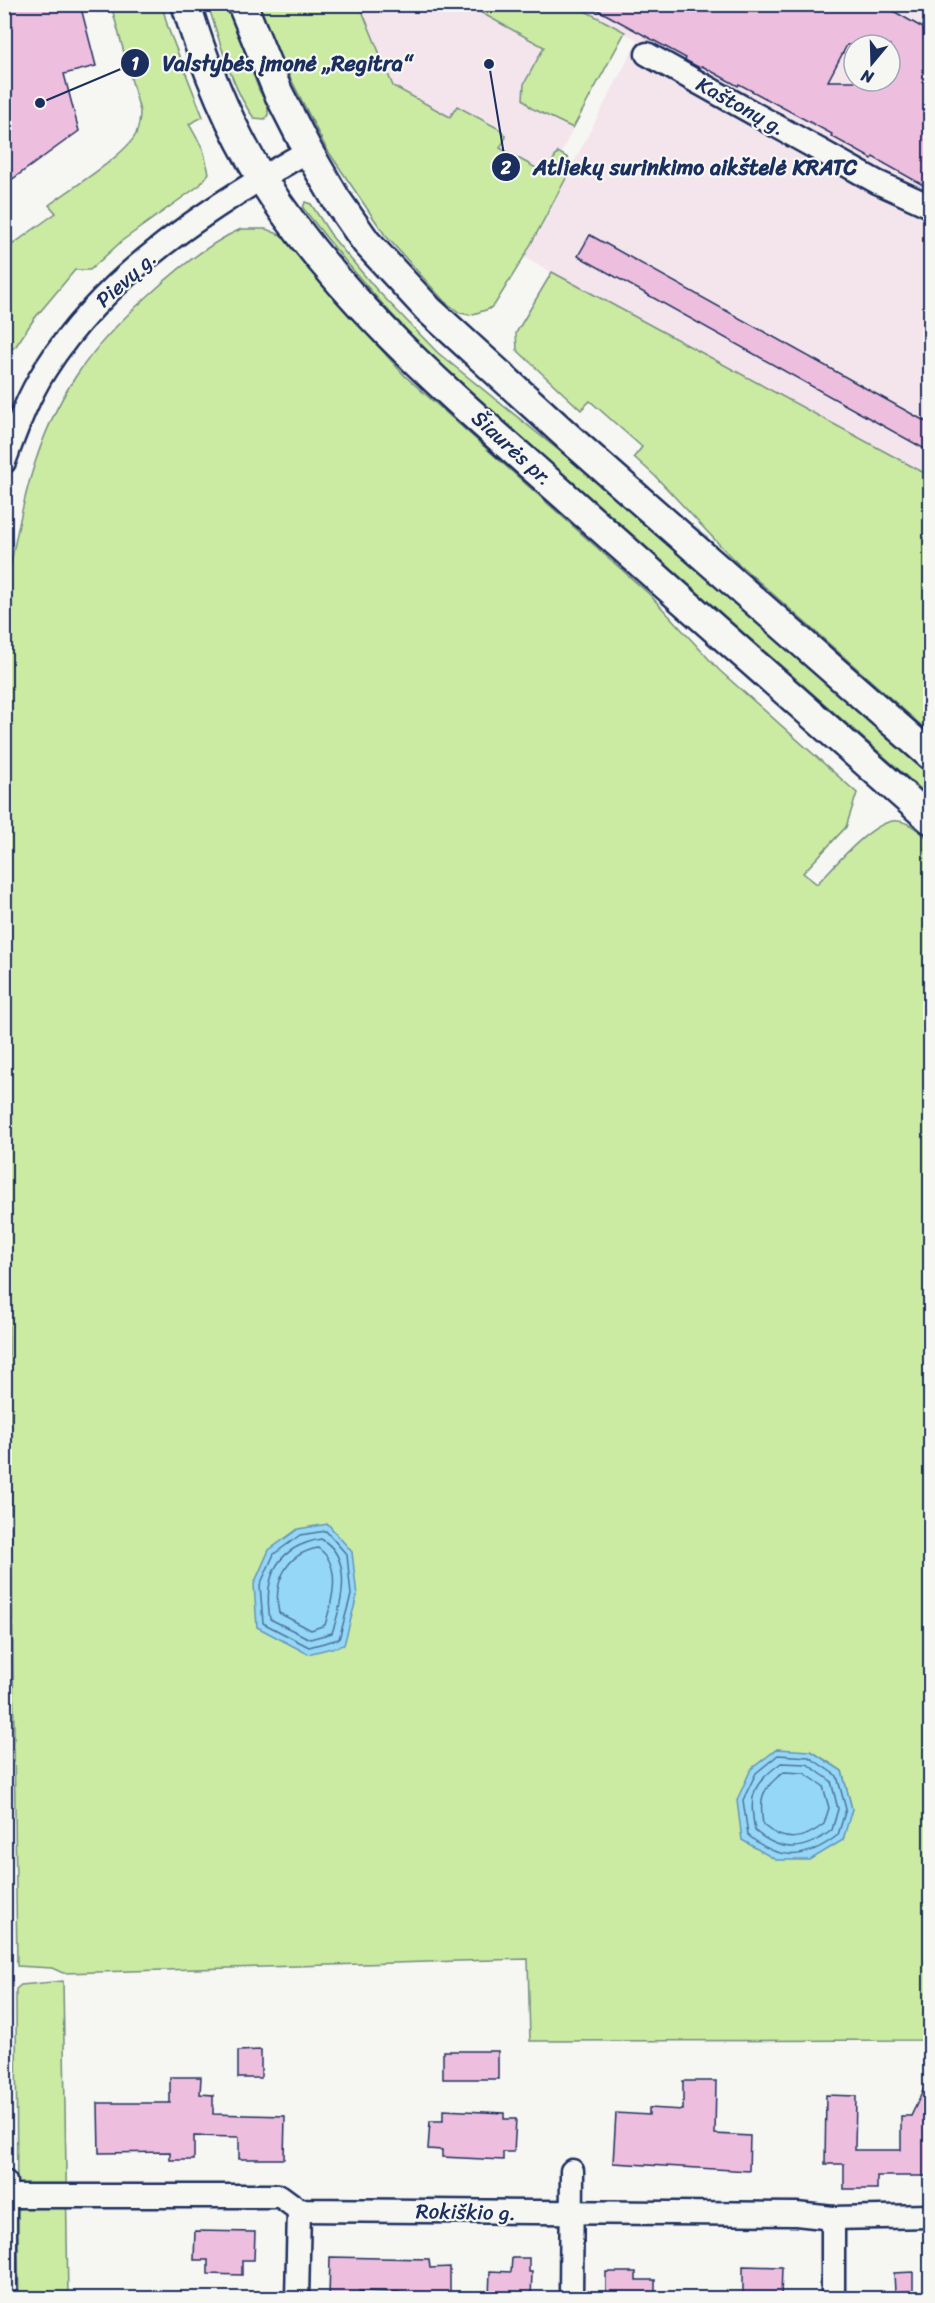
<svg xmlns="http://www.w3.org/2000/svg" width="935" height="2303" font-family="Sriracha,sans-serif">
  <style>
    .built { fill: #f4e5ec; fill-rule: evenodd }
    .green { fill: #cbeaa2; stroke: #738c80; stroke-width: 1.5; fill-rule: evenodd }
    .water { fill: #95d7f7; stroke: #6494ba; stroke-width: 1.5 }
    .lines { fill: none; stroke-linecap: round; stroke-linejoin: round }
    .shore { stroke: #4c729b; stroke-width: 1.5 }
    .building { fill: #eebedf; stroke: #1b2f5e; stroke-width: 1.5; fill-rule: evenodd }
    .minor-casing { stroke: #1b2f5e; stroke-width: 27 }
    .major-casing { stroke: #1b2f5e; stroke-width: 33 }
    .minor { stroke: #f6f6f2; stroke-width: 22 }
    .major { stroke: #f6f6f2; stroke-width: 28 }
    .labels { text-anchor: middle; dominant-baseline: central; stroke-width: 4.5; stroke-linejoin: round; paint-order: stroke }
    .street-label { font-size: 21px; fill: #1b2f5e; stroke: #f6f6f2 }
    .leader { fill: none; stroke: #1b2f5e; stroke-width: 2 }
    .callout-dot { fill: #1b2f5e; stroke: #f6f6f2; stroke-width: 2 }
    .mark-label { font-size: 18px; text-anchor: middle; font-weight: bold; fill: #fff }
    .callout-label { font-size: 22px; text-anchor: middle; font-weight: bold; fill: #1b2f5e; stroke: #f6f6f2; stroke-width: 4.5; stroke-linejoin: round; paint-order: stroke }
  </style>
  <rect width="100%" height="100%" fill="#f6f6f2"/>
  <filter id="ink" filterUnits="userSpaceOnUse"><feTurbulence type="fractalNoise" baseFrequency=".0167" numOctaves="2"/><feDisplacementMap in="SourceGraphic" scale="12" xChannelSelector="R" yChannelSelector="G"/><feConvolveMatrix kernelMatrix="1 2 1 2 8 2 1 2 1" color-interpolation-filters="sRGB"/></filter>
  <g filter="url(#ink)">
    <!-- built -->
    <path class="built" d="M343,5H930V476L524,257L638,40L624,33L573,128L546,185L385,95ZM854,45H890V81H854Z"/>
    <!-- green -->
    <g class="green">
      <path d="M111,5H162L168,28L203,117L189,124L203,149L209,173L200,185L123,240L90,270H75L34,319L16,346L5,354V250L56,213L49,205C70,189 126,155 136,134C139,126 140,119 140,111Z"/>
      <path d="M208,5H227L259,90L268,107V115L265,119L254,118C232,90 219,38 208,5Z"/>
      <path d="M258,5H368L363,13L393,86L450,117L457,106L501,130L506,137L500,148L545,173L558,152L568,158L572,167L524,257L495,304L489,309L470,315L460,313L444,301L385,235L326,148L265,28Z"/>
      <path d="M467,5H574L625,32L573,128L531,108L523,99L524,84L544,47Z"/>
      <path d="M305,202L311,204L333,238L376,289L438,353L629,507L930,774V797L445,369C393,319 347,265 303,208Z"/>
      <path d="M241,229H266L283,236L320,282L405,376L649,594L719,670L857,793L846,827L803,873L817,884C833,868 874,818 898,821C910,822 921,833 930,840V2040L530,2041L528,1959L63,1973L52,1968L17,1966L5,1056V595C19,520 32,441 76,376C96,346 122,319 149,295C176,270 207,244 241,229ZM811,1751L842,1771L852,1809Z"/>
      <path d="M552,272L930,476V733L732,558L655,476L634,457L642,447L590,401L581,410L517,350L516,333Z"/>
      <path d="M63,1981L68,2298H19L17,2220L16,1989L21,1985Z"/>
    </g>
    <!-- water -->
    <g class="water">
      <path d="M328,1524L352,1552L357,1596L344,1645L308,1654L257,1627L254,1584L269,1550L298,1529Z"/>
      <path d="M777,1749L811,1751L842,1771L852,1809L843,1840L810,1860H776L742,1840L737,1800L751,1769Z"/>
    </g>
    <g class="lines">
      <!-- shore -->
      <g class="shore">
        <path d="M326,1531L347,1555L351,1595L339,1639L309,1647L263,1623L260,1585L274,1554L300,1535Z"/>
        <path d="M321,1539C354,1557 342,1604 332,1633L310,1639L270,1619C263,1576 277,1547 321,1539Z"/>
        <path d="M318,1548C343,1565 332,1602 325,1625L311,1630L279,1613C273,1583 285,1554 318,1548Z"/>
        <path d="M778,1755L809,1757L837,1776L846,1809L838,1835C806,1860 779,1862 748,1835L743,1800L756,1773Z"/>
        <path d="M781,1763L807,1764L831,1781L838,1809L832,1830C804,1852 782,1853 755,1831C749,1795 751,1785 781,1763Z"/>
        <path d="M784,1772L804,1773L823,1786L829,1808L824,1824C803,1841 784,1843 763,1825C759,1798 761,1789 784,1772Z"/>
      </g>
    </g>
    <!-- building -->
    <g class="building">
      <path d="M8,4H80L96,66L64,74L79,131L7,183Z"/>
      <path d="M587,4H881L930,32V189L873,157L872,159L831,136L832,134L739,84L738,86L702,66L700,68L685,60L686,58ZM847,45H890V81H828Z"/>
      <path d="M590,235L930,424V452L578,256Z"/>
      <path d="M261,2050V2078H238V2051Z"/>
      <rect x="443" y="2051" width="55" height="28"/>
      <path d="M930,2076V2176H877V2189H844V2164H825L826,2095L856,2096L855,2150H901V2116H911Z"/>
      <path d="M170,2077H201L200,2094L213,2095V2114L285,2116L284,2159H239V2137L194,2136V2160H170V2152L99,2153L98,2103H170Z"/>
      <path d="M683,2081H716L715,2134L750,2136L749,2171L613,2163L616,2113L649,2115V2108L683,2110Z"/>
      <path d="M443,2110L504,2113V2119H516L514,2152H503V2160L442,2157V2150L428,2149L430,2121H443Z"/>
      <path d="M195,2231L255,2232L254,2260H242V2275L208,2274V2260H194Z"/>
      <path d="M330,2257L429,2259L430,2268L450,2267V2298H399V2292L359,2291V2298H329Z"/>
      <path d="M512,2258H529V2272H532L531,2298H489L490,2271L511,2272Z"/>
      <path d="M743,2266L782,2267L781,2298H743Z"/>
      <path d="M606,2272H636V2280H655V2298H606Z"/>
      <path d="M913,2272V2291L895,2292L894,2273Z"/>
    </g>
    <g class="lines">
      <!-- minor casing -->
      <g class="minor-casing">
        <g id="minor">
          <path d="M647,54L877,182L930,206"/>
          <path d="M4,462C16,430 27,398 45,370C105,274 211,206 308,151"/>
          <path d="M5,2182V2298"/>
          <path d="M5,2196H280L299,2210L796,2214L833,2218L930,2216"/>
          <path d="M297,2298L299,2210"/>
          <path d="M571,2298L572,2171"/>
          <path d="M833,2298V2218"/>
        </g>
      </g>
      <!-- major casing -->
      <g class="major-casing">
        <g id="major">
          <path d="M186,4C204,64 229,126 262,179C345,311 471,411 585,514C700,616 815,718 930,819"/>
          <path d="M242,4L278,92L308,151L336,199L366,242L429,310L576,444L930,755"/>
        </g>
      </g>
      <!-- minor -->
      <use href="#minor" class="minor"/>
      <!-- major -->
      <use href="#major" class="major"/>
    </g>
  </g>
  <g class="labels">
    <!-- street labels -->
    <g class="street-label">
      <text transform="translate(741 106) rotate(29)">Kaštonų g.</text>
      <text transform="translate(126 279) rotate(-42)">Pievų g.</text>
      <text transform="translate(512 448) rotate(42)">Šiaurės pr.</text>
      <text transform="translate(466 2212) rotate(1)">Rokiškio g.</text>
    </g>
  </g>
  <!-- callouts -->
  <path class="leader" d="M40 103L135 63M489 64L506 167"/>
  <g class="callout-dot">
    <circle cx="40" cy="103" r="6"/>
    <circle cx="489" cy="64" r="6"/>
    <circle cx="135" cy="63" r="15"/>
    <circle cx="506" cy="167" r="15"/>
  </g>
  <g class="mark-label">
    <text x="135" y="70">1</text>
    <text x="506" y="174">2</text>
  </g>
  <g class="callout-label">
    <text x="287" y="71">Valstybės įmonė „Regitra“</text>
    <text x="695" y="175">Atliekų surinkimo aikštelė KRATC</text>
  </g>
  <!-- margin -->
  <rect width="935" height="2303" fill="none" stroke="#f6f6f2" stroke-width="24"/>
  <rect x="12" y="12" width="911" height="2279" fill="none" stroke="#1b2f5e" stroke-width="2" filter="url(#ink)"/>
  <!-- north arrow -->
  <g transform="translate(872 63) rotate(199)"><circle r="28" fill="#f6f6f2" stroke="#9ea6b7" stroke-width="1.5"/>
  <path d="M0-4.5L10 22L0 15L-10 22Z" fill="#1b2f5e"/>
  <text y="-9" font-size="16" font-weight="bold" text-anchor="middle" fill="#1b2f5e">N</text>
  </g>
</svg>
